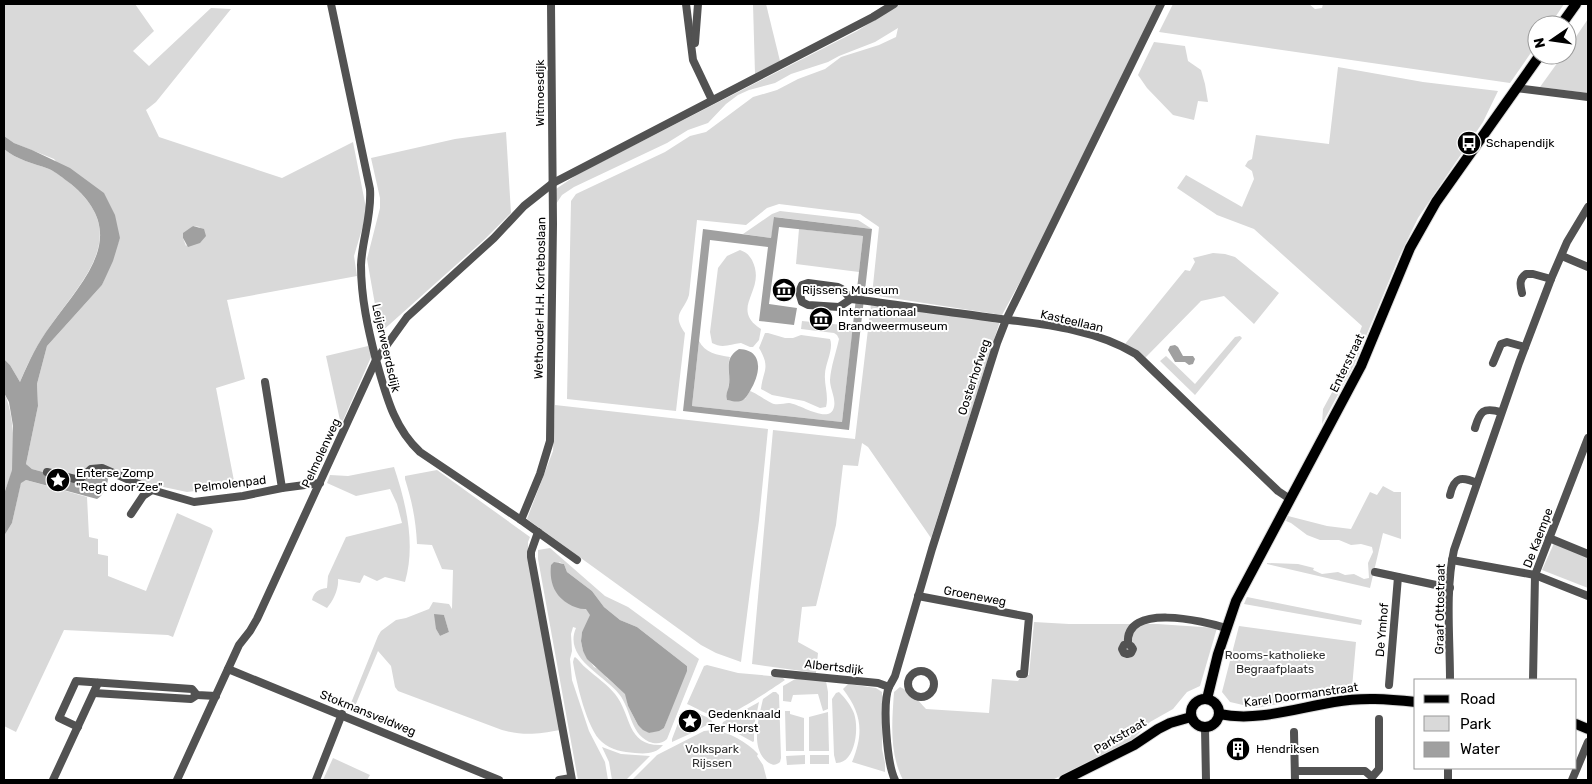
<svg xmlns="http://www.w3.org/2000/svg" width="1592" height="784" font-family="Rubik,sans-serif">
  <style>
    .green { fill: #d9d9d9; fill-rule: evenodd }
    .water { fill: #a0a0a0; fill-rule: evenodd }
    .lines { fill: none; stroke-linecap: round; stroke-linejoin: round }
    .major-casing { stroke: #dbdbdb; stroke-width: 12 }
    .minor { stroke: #525252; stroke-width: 8 }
    .major { stroke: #000; stroke-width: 10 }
    .labels { text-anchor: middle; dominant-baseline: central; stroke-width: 4; stroke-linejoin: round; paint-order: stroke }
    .street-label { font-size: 12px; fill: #000; stroke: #fff }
    .poi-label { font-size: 12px; fill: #000; stroke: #fff; text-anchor: start }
    .park-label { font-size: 12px; fill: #303030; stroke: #fff }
  </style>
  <rect width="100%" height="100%" fill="#fff"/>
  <!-- green -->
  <g class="green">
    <path d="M4,4H135L154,31L133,51L149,66L211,8L231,9L156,102L146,110L159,137L282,178L353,142L366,208L365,219L354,256L357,276L227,300L245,379L216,388L235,486L187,492L140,482L99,465L90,473L83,483L32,469L26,464L38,406L37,384L47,346L102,285L120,238L54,159L14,143L4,136ZM193,226L200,227L186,246L183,238Z"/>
    <path d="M753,4H766L780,61L755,74Z"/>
    <path d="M900,4H1159L1059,210L1002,315L872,295L879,227L860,214L779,204L767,208L746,225L697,220L689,295C684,312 671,313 685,333L676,411L567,399L571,201L576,194L665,152L690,136L706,132L753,97L777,90L798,79L825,69L841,57L879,45L896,37L898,28L875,42L839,56L828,62L791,74L775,83L749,90L738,95L726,104L708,123L688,130L667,143L574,187L562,195L556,204V189L578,174L857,31Z"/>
    <path d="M1173,4H1309L1315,9L1322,8L1323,4H1564L1550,25H1537V44L1510,83L1159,32Z"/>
    <path d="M1588,19V93L1540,87L1563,55H1567V50Z"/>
    <path d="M1154,42L1185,46L1188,61L1201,70L1205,84L1208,102L1198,101L1194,120L1173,115L1147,88L1138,75Z"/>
    <path d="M1338,67L1423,82L1498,91L1483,122L1418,218L1399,257L1354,365L1322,424L1323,409L1348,363L1362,326L1254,229L1217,215L1177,188L1186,175L1242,207L1254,179L1252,171L1245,166L1248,161L1252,159L1256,135L1329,144Z"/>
    <path d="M506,132L511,213L485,239L380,333L367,259L380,208V198L371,158L455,139Z"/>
    <path d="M4,149C17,160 33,163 49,169C56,172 65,179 71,184C131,234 84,278 51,325C38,343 28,362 20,382L10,365L4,359Z"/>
    <path d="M780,211L858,220L872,229L775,217L771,238L743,234L772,214Z"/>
    <path d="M799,229L863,236L859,272L796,264Z"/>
    <path d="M740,250C746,252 749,255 752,260C764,284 744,298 748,314C750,321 755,325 761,329L759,340L753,347H750L741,343C730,344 723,349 712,343L710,332L718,268L727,256Z"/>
    <path d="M1213,253L1225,254L1235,257L1279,293L1254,324L1224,296L1201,301L1145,358L1125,344L1185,270L1190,271L1195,262L1193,258Z"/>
    <path d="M871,304L1000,321L931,538L868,447L862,443L858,466L843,465L836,525L816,606L802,607L798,642L818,653L816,673L752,664L773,430L855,439Z"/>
    <path d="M802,321L853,326L842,422L692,406L699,341C705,353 717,355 730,357C727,366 730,374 729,383C729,390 725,393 727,400L731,401L745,399L750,391C756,393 770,403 774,404C779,405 785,403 789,403C800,404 830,425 834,407C836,398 830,389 830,380C831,366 836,353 839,339L837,335L834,333L801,329Z"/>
    <path d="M765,333H768L785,338H793L801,335L830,339C834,349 825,364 825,374C824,385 829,396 826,407L820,408L804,401L772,395L761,389C763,370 771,368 759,348Z"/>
    <path d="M1240,336L1242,338L1195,395L1160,361L1166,356L1195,384L1235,337Z"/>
    <path d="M368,346L372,355L341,425L326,356Z"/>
    <path d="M4,393C13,409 16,452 12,471C10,479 6,486 4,494Z"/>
    <path d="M555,405L768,429L759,520L741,662L716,653L701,645L527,519L553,451Z"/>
    <path d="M394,467C406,503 416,544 405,582L385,577L377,581L364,575L360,583L338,579C339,589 333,601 327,608L312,600C314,592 318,589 327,588L328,576L346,537L402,523L397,504L390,489L356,496L327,483L330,475L348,476Z"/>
    <path d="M437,470L530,537L528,542V557L560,730C538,734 524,736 502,730L398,691L395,687L391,666L378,651L353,711L349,708L378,636L381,631L396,620L406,618L429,609L433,602L449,604L452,609L453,570L442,569L432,545L417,544C416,521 412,501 405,479V476ZM444,615L449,632L440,636L436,629Z"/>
    <path d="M26,480L87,497L89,537L98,539V554L108,556V576L146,591L177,513L211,528L213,531L173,637L168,635L64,630L16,732L4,726V536L12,523L21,482Z"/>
    <path d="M1383,486L1394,492H1401V539L1383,533L1370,588L1267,564V563L1298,564L1314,568L1313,570L1322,574L1338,572L1345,575L1354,574L1364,579L1369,578L1368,563L1373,552L1372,547L1361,544L1351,545L1339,540H1320L1307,535L1291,523L1286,521L1288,516L1327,526L1351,529L1370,492L1377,495Z"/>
    <path d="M1555,541L1588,556V588L1542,570Z"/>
    <path d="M550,548L605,596L628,607L699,659L667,739C663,743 658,744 653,743C630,737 632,710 619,694C604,675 563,658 576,628L573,627L571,634L572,651L570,659L572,680L589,731L605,762L608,780H578L538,559V550ZM559,562L564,564L567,572L592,591L604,607L620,620L637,627L687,666L664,728L649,733L638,725L628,706L626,694L607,678L601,670L594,667L583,651L581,641L582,632L591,615Z"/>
    <path d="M1247,597L1362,620L1361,625L1244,604Z"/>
    <path d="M1034,622L1069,624H1157L1217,628L1200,686L1187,692L1173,709L1150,722L1128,744L1052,780H903C889,753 892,722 894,692L900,687C911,692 918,700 926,709L989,713L992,679L1018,681L1022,675H1029Z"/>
    <path d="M1239,626L1356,642L1352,688L1337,690V693L1256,708L1230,702L1222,692Z"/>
    <path d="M575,657C579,660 582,665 586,668C596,677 607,684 615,694C632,715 626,747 663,745C656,754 645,754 635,753C623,752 611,750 602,742C587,730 576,681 573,662L574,658Z"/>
    <path d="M707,665L738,673L782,677L785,680C773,688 727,720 716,717C706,714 696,708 687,704L704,666Z"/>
    <path d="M797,678L826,681L828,692V709L823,711L818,694L793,695L791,702L783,701V686Z"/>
    <path d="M848,684L876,688L882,692V749L885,763V772L852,762C864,733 862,714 843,689Z"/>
    <path d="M773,692H776L779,695L781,758L780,762C776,765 774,766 769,763C749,750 759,717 763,699Z"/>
    <path d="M839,692C844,697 850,704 853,711C860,725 856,764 836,763L834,755L832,699L836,693Z"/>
    <path d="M759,702L754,726V741L753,742L722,725L723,722Z"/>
    <path d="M785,711H790V714L804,718V751H786Z"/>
    <path d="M695,712L711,719L712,722L696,731L693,724L695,723L693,718Z"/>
    <path d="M828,712L829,751H809V717Z"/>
    <path d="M680,718L686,721L688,726L690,725L694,732L672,742V739Z"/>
    <path d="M713,730C729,732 747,742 758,754L757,756L763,765L767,780H632L657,755L704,731Z"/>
    <path d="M602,747L621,754L650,756L626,780H612L609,762Z"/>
    <path d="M805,755V764L787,765L786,756Z"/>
    <rect x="810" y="755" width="19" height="9"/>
    <path d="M333,758L370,775L367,780H323Z"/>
  </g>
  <!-- water -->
  <g class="water">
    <path d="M4,136L14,143L32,150L70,168L104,193L115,215L120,238L113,261L102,285L47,346L37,384L38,406L26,464L32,469L83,483L90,473C99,472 102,472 108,478C108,485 103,496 97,499L26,480L21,483L12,523L4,536V494L12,470L13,426L9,402L4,393V359L10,365L20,382C29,361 38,342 51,325C85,278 131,234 71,184C64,179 56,172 49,169C33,163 17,160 4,149Z"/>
    <path d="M774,217L872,229L849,430L683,411L703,229L771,238ZM779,227L863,236L842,422L692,406L710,240L768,247L759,321L794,325L797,308L769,304Z"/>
    <path d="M193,226L204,229L206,236L200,243L188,247L183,238V233Z"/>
    <path d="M1175,345L1178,347L1183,356H1193L1195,359L1193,364L1189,365L1185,362H1175L1168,350L1170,346Z"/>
    <path d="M739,349C765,350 760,375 750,391C748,394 746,398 743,400C738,403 732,401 727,400C725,394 728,391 729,385C731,370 723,359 739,349Z"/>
    <path d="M554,562L564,564L567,572L592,591L604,607L620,620L637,627L687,666V671L664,728L659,731L649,733L643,730L638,725L628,706L625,694L587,659L583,651L581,641L582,632L590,615L586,609C576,610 561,601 556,592C551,584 550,574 551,565Z"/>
    <path d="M434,614L444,615L449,632L440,636L436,629Z"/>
  </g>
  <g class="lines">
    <!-- major casing -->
    <g class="major-casing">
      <g id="major">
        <path d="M1561,25L1576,4"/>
        <circle cx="1205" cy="713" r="14"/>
        <path d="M1207,699L1218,654L1236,601L1361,366L1410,248L1436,202L1540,55"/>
        <path d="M1219,714C1257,722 1297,708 1334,702C1362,697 1388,699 1416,702"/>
        <path d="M1576,724L1588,729"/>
        <path d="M1064,780L1134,745L1158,729L1170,723L1191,717"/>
      </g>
    </g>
    <!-- minor -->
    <g class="minor">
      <path d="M331,4L370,189C372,216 362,239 361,265C361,298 368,329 376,360C386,394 393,427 420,452L521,520L577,560"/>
      <path d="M686,4L693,60L712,100"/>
      <path d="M695,43L698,4"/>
      <path d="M1516,88L1588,97"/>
      <path d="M1562,256L1588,267"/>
      <path d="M1522,293C1520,285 1519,279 1526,274H1533L1551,279"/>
      <path d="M851,299L842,289L838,287L808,283L802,285L799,292L802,302L808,305L839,307L851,299L868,301C909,307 951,312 993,318C1041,324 1093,328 1136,354L1278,491L1290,499"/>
      <path d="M1493,363L1501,344L1507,342L1525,347"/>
      <path d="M265,382L282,488"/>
      <path d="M1475,428C1480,411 1483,407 1501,412"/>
      <path d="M47,472L79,480L91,469L102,468L152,490L194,502L243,496L282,488L320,483"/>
      <path d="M1450,495C1454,477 1461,476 1477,483"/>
      <path d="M131,514L143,496L152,490"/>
      <path d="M521,520L540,474L550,441L553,224L551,4"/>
      <path d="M538,532L531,552V557L572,780"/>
      <path d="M1549,538L1588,554"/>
      <path d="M1452,560L1535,575L1588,596"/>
      <path d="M1375,572L1450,588"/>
      <path d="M918,596L1029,617L1024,674H1020"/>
      <path d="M1128,644L1131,646L1133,649L1131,653L1127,654L1124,653L1122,649L1124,645L1128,644C1124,602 1204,621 1226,628"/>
      <path d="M228,669L499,780"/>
      <circle cx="921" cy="684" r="13"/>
      <path d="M775,673L878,683L889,687"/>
      <path d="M1450,680C1450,638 1445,591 1454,550L1519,363L1551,279L1567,242L1588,207"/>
      <path d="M1533,680L1535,575L1588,438"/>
      <path d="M1389,685L1398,577"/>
      <path d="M94,693L191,699L197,695"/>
      <path d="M78,727L59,718L76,681L192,689L197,695L216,696"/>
      <path d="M1205,728L1206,780"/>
      <path d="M1294,732L1295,780"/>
      <path d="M1295,771H1365L1372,777L1379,769V719"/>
      <path d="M53,780L98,683"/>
      <path d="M177,780L239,645L250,631L257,619L376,360L407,317L494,238L524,206L553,183L873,17L894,4"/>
      <path d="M316,780L342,714"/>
      <path d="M559,780L571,778"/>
      <path d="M895,780C887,764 882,703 889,687C891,683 893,680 895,676L932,549L997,343L1006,320L1161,4"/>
      <path d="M1448,780V768"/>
      <path d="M1572,780L1588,742"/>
    </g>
    <!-- major -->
    <use href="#major" class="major"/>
  </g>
  <!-- icons -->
  <defs>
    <g id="bus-disc" transform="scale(1.25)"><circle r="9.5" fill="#000" stroke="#fff"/><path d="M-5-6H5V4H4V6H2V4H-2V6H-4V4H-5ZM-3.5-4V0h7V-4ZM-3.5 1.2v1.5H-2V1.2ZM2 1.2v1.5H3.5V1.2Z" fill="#fff"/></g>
    <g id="museum-disc" transform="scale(1.25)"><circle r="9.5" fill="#000" stroke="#fff"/><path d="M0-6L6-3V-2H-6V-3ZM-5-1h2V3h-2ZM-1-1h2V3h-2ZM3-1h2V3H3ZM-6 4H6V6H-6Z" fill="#fff"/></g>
    <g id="sight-disc" transform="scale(1.25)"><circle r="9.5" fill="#000" stroke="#fff"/><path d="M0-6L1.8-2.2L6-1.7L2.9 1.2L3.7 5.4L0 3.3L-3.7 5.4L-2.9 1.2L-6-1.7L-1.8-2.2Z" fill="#fff"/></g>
    <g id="building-disc" transform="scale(1.25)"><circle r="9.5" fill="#000" stroke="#fff"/><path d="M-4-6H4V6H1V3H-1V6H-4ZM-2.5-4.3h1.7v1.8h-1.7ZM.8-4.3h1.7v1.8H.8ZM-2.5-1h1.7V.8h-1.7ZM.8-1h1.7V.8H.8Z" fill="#fff"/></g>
  </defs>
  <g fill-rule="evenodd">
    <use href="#bus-disc" x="1469" y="143"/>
    <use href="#museum-disc" x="784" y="290"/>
    <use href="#museum-disc" x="821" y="319"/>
    <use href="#sight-disc" x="58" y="480"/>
    <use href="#sight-disc" x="690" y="721"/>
    <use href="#building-disc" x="1238" y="749"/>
  </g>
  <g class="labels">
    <!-- street labels -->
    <g class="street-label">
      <text transform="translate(540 93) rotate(-90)">Witmoesdijk</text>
      <text transform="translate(540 298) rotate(-89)">Wethouder H.H. Korteboslaan</text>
      <text transform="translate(1072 321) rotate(13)">Kasteellaan</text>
      <text transform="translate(386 348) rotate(77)">Leijerweerdsdijk</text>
      <text transform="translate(1347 363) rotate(-64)">Enterstraat</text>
      <text transform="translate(974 377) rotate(-72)">Oosterhofweg</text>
      <text transform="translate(321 453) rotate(-65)">Pelmolenweg</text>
      <text transform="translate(230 484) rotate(-7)">Pelmolenpad</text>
      <text transform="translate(1538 538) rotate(-69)">De Kaempe</text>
      <text transform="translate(975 596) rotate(11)">Groeneweg</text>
      <text transform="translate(1440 609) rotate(-89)">Graaf Ottostraat</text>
      <text transform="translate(1382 630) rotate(-85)">De Ymhof</text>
      <text transform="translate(834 667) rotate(6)">Albertsdijk</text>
      <text transform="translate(1301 695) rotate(-8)">Karel Doormanstraat</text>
      <text transform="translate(368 713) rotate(22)">Stokmansveldweg</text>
      <text transform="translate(1120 736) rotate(-30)">Parkstraat</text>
    </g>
    <!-- poi labels -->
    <g class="poi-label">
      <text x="1486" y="143">Schapendijk</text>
      <text x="802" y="290">Rijssens Museum</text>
      <text x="838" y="312">Internationaal<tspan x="838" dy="14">Brandweermuseum</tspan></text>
      <text x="76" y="473">Enterse Zomp<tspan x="76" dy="14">"Regt door Zee"</tspan></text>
      <text x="708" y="714">Gedenknaald<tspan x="708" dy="14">Ter Horst</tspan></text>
      <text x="1256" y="749">Hendriksen</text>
    </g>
    <!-- park labels -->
    <g class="park-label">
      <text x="1275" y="655">Rooms-katholieke<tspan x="1275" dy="14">Begraafplaats</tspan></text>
      <text x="712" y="749">Volkspark<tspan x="712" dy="14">Rijssen</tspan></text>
    </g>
  </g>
  <!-- border -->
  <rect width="1592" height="784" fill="none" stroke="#000000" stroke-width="10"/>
  <!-- legend -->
  <rect x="1414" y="679" width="162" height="90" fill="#ffffff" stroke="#999999"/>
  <rect x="1424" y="695" width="25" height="8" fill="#000000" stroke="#999999"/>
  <text x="1460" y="704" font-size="15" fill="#000000">Road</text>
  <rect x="1424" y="716" width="25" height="15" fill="#d9d9d9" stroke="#999999"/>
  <text x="1460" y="729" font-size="15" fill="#000000">Park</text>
  <rect x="1424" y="742" width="25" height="15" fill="#a0a0a0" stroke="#999999"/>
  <text x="1460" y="754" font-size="15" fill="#000000">Water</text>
  <!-- north arrow -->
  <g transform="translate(1552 40) rotate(257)"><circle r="24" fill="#ffffff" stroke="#999999"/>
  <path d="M0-4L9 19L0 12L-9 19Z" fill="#000000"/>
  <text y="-8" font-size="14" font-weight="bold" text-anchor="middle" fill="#000000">N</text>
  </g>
</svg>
